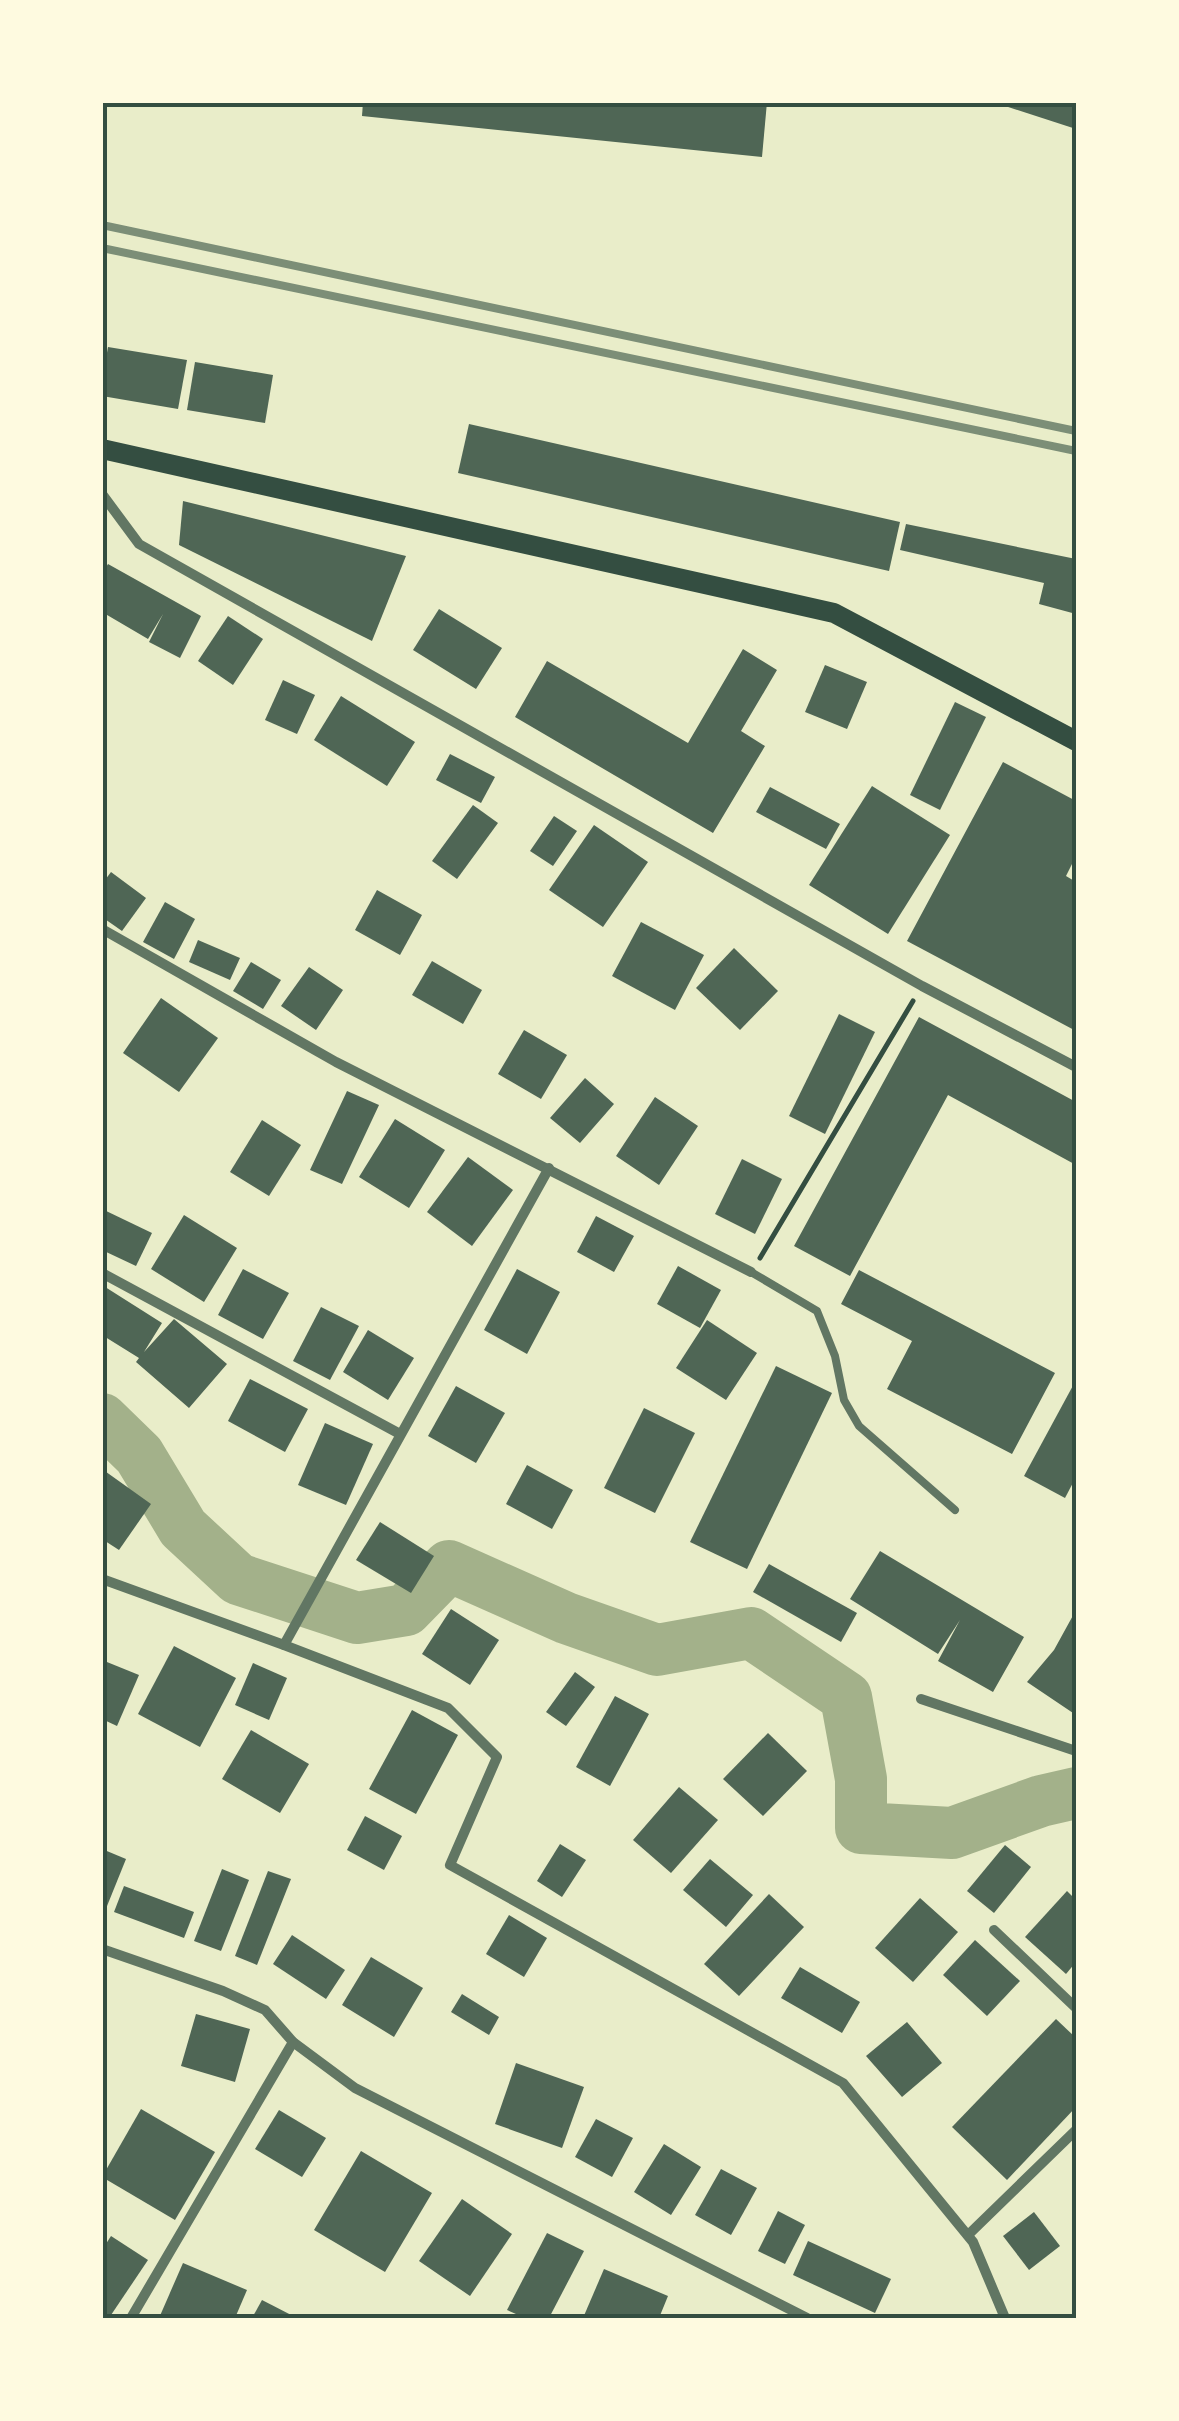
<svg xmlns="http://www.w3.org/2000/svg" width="1179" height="2421" font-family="Raleway,sans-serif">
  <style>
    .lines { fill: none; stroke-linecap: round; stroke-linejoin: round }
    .river { stroke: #a3b18a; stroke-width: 52 }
    .building { fill: #4f6655 }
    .path { stroke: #344e41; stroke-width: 5 }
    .service { stroke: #617663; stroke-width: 8 }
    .minor { stroke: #617663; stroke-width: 10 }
    .secondary { stroke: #344e41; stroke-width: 20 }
    .rail { stroke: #7c8e77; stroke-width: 8 }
    .neatline { fill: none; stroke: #344e41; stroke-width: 4 }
  </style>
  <rect width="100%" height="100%" fill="#e9edc9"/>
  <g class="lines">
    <!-- river -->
    <path class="river" d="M102,1419L139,1455L183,1528L238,1579L357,1618L406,1610L449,1566L566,1618L657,1650L751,1633L846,1697L861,1779V1828L952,1833L1041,1801L1076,1793"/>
  </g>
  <!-- building -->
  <g class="building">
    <path d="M363,102H767L762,157L362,116Z"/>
    <path d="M996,102H1076V129L996,103Z"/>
    <path d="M108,347L187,360L178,409L102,396V381Z"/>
    <path d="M195,362L273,375L265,423L187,410Z"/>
    <path d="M469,424L900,522L889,571L458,473Z"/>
    <path d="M183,501L406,556L372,641L179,545Z"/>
    <path d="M906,524L1076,559V614L1039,604L1044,583L900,550Z"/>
    <path d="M108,564L201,616L180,658L149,642L163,614L148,639L102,612V574Z"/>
    <path d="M439,609L502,648L476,689L413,650Z"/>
    <path d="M228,616L263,639L233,685L198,661Z"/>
    <path d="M743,649L777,670L741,731L765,746L713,833L515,717L547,661L688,743Z"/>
    <path d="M825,665L867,682L847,729L805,712Z"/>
    <path d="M283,680L315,695L297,734L265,720Z"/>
    <path d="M341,696L415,742L387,786L314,740Z"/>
    <path d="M955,702L986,717L940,810L910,795Z"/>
    <path d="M450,754L495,777L481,803L436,780Z"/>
    <path d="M1003,762L1076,801V856L1066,876L1076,882V1031L907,941Z"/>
    <path d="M872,786L950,835L888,934L809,885Z"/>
    <path d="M770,787L840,824L826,849L756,812Z"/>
    <path d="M473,805L498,823L457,879L432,861Z"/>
    <path d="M554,816L577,831L553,866L530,851Z"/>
    <path d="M594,825L648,862L603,927L549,890Z"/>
    <path d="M111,872L146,898L122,931L102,917V884Z"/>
    <path d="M377,890L422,915L400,955L355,930Z"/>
    <path d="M165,902L195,919L174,959L143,942Z"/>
    <path d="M641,922L704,955L675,1010L612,976Z"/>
    <path d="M198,940L240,958L230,980L189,962Z"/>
    <path d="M734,948L778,991L740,1030L696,988Z"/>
    <path d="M432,961L482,990L463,1024L412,995Z"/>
    <path d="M251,962L281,980L263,1009L233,991Z"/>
    <path d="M309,967L343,990L316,1030L281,1006Z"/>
    <path d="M161,998L218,1038L179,1092L123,1053Z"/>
    <path d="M839,1014L875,1032L825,1134L789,1116Z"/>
    <path d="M919,1017L1076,1102V1165L948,1095L850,1276L794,1246Z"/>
    <path d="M524,1030L567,1055L541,1099L498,1074Z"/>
    <path d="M585,1078L614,1104L580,1143L550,1118Z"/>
    <path d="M347,1091L379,1105L342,1184L310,1170Z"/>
    <path d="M655,1097L698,1126L659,1185L616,1156Z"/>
    <path d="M395,1119L445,1150L409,1208L359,1177Z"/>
    <path d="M262,1120L301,1145L269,1196L230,1172Z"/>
    <path d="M468,1157L513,1190L472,1246L427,1212Z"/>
    <path d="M742,1159L782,1179L755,1234L715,1214Z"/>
    <path d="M102,1209L152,1233L136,1266L102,1250Z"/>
    <path d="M184,1215L237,1248L204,1302L151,1269Z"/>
    <path d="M596,1216L634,1236L614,1272L577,1252Z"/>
    <path d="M678,1266L721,1290L700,1328L657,1304Z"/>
    <path d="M243,1269L289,1293L263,1339L218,1315Z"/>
    <path d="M517,1269L560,1292L527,1354L484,1330Z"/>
    <path d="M859,1270L1055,1373L1012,1454L887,1389L912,1341L841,1304Z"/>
    <path d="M102,1285L162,1323L144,1352L174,1319L227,1364L189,1408L136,1362L139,1358L102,1335Z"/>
    <path d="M321,1307L359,1326L330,1380L293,1361Z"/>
    <path d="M707,1320L757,1353L726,1400L676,1368Z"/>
    <path d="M368,1330L414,1358L388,1400L343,1372Z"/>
    <path d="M776,1366L832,1393L747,1569L690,1542Z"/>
    <path d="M250,1379L308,1409L285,1452L228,1421Z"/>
    <path d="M1076,1380V1477L1065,1498L1024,1476Z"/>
    <path d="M456,1386L505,1413L476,1463L428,1436Z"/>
    <path d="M644,1408L695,1433L655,1513L604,1488Z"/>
    <path d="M325,1423L373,1444L346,1505L298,1485Z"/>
    <path d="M527,1465L573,1490L552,1529L506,1504Z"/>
    <path d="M102,1469L151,1504L119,1550L102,1539Z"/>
    <path d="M380,1522L434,1556L411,1593L356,1560Z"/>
    <path d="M880,1551L1024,1637L993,1692L938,1661L960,1620L938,1654L850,1599Z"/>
    <path d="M769,1564L857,1613L841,1642L753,1592Z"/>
    <path d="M451,1609L499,1640L470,1685L422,1654Z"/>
    <path d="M1076,1610V1715L1027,1682L1054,1650Z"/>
    <path d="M174,1646L236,1678L200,1747L138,1714Z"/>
    <path d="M102,1660L139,1675L117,1726L102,1719Z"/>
    <path d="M253,1663L287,1678L269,1720L235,1705Z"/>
    <path d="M575,1672L595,1687L566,1726L546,1712Z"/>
    <path d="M615,1696L649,1714L610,1786L576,1767Z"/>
    <path d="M412,1710L458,1735L416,1814L369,1789Z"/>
    <path d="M251,1730L309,1764L280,1813L222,1779Z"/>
    <path d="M768,1733L807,1771L763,1816L723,1779Z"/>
    <path d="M679,1787L718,1820L671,1873L633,1840Z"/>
    <path d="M365,1816L402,1836L384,1870L347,1850Z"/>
    <path d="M560,1844L586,1860L562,1897L537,1881Z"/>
    <path d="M1005,1845L1031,1867L994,1913L967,1891Z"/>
    <path d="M102,1849L126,1859L103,1916H102Z"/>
    <path d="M710,1859L753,1895L726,1927L683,1890Z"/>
    <path d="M222,1869L249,1880L221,1951L194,1941Z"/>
    <path d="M268,1871L291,1879L257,1965L235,1956Z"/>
    <path d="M124,1886L194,1912L184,1938L114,1912Z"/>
    <path d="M1067,1891L1076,1900V1962L1066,1974L1025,1937Z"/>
    <path d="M769,1894L804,1927L739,1996L704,1964Z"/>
    <path d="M920,1898L958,1932L913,1982L875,1948Z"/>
    <path d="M509,1915L547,1938L524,1977L486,1954Z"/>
    <path d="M292,1935L345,1970L326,1999L273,1964Z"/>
    <path d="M975,1940L1020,1981L987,2016L943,1975Z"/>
    <path d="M371,1957L423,1988L394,2037L342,2005Z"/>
    <path d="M800,1967L860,2002L842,2033L781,1998Z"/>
    <path d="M462,1994L499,2017L489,2035L451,2012Z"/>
    <path d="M196,2014L250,2029L235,2082L181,2066Z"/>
    <path d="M1056,2019L1076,2038V2107L1007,2180L952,2127Z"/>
    <path d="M907,2022L942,2063L902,2097L866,2056Z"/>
    <path d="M516,2063L584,2087L562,2148L495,2124Z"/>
    <path d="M141,2109L215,2152L175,2220L102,2177Z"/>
    <path d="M279,2110L326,2138L302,2177L255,2149Z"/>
    <path d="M596,2119L633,2138L612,2177L575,2157Z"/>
    <path d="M664,2144L701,2167L671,2215L634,2192Z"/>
    <path d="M361,2151L432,2193L385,2272L314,2230Z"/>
    <path d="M721,2169L757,2188L731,2235L695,2215Z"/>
    <path d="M462,2199L512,2234L470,2296L419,2261Z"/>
    <path d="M778,2211L805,2225L785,2264L758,2251Z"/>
    <path d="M1034,2212L1060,2246L1029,2270L1003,2236Z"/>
    <path d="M547,2233L584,2251L549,2318H525L507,2310Z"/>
    <path d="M111,2236L148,2260L109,2318H102V2250Z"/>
    <path d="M808,2241L891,2279L875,2313L793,2275Z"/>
    <path d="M183,2263L247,2290L235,2318H159Z"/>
    <path d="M604,2269L668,2296L659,2318H583Z"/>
    <path d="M262,2300L297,2318H252Z"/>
  </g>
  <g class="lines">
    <!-- path -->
    <path class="path" d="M760,1258L913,1001"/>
    <!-- service -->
    <path class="service" d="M751,1272L817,1311L835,1356L844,1400L859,1426L955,1510"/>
    <!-- minor -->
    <g class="minor">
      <path d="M102,494L139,544L922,986L1076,1067"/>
      <path d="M102,929L336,1062L751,1272"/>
      <path d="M102,1273L400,1434"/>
      <path d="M102,1579L284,1645L448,1708L497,1757L450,1865L843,2083L973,2242L1005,2318"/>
      <path d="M284,1645L549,1168"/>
      <path d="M921,1699L1076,1751"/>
      <path d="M994,1930L1076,2008"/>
      <path d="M102,1949L223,1991L265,2010L293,2042L355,2088L807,2318"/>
      <path d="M968,2235L1076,2130"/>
      <path d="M131,2318L293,2042"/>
    </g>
    <!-- secondary -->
    <path class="secondary" d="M102,449L834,613L1076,741"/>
    <!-- rail -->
    <g class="rail">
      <path d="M102,225L1076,431"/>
      <path d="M102,248L1076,451"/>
    </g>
  </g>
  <!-- border -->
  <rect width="1179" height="2421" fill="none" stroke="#fefae0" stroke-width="210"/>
  <rect x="105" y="105" width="969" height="2211" class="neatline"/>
</svg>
